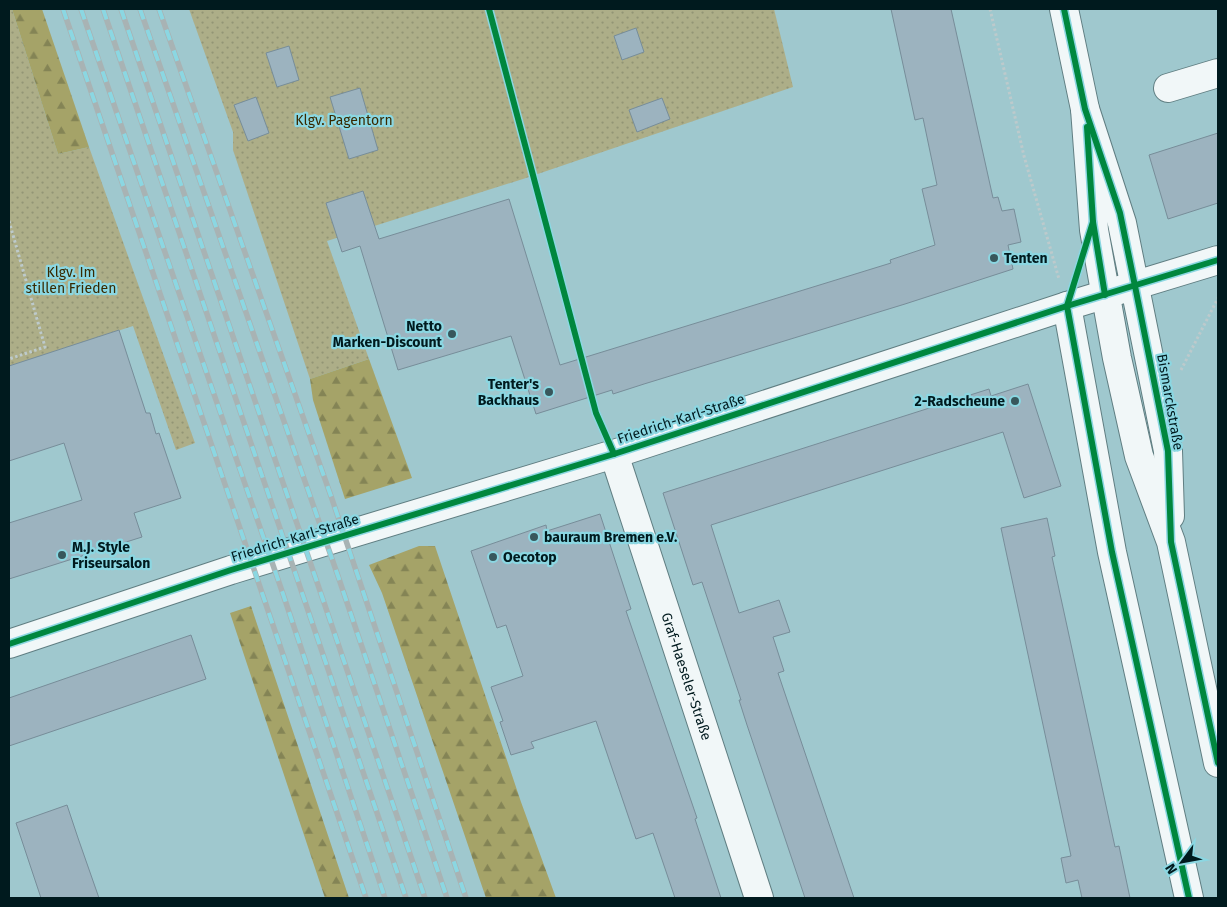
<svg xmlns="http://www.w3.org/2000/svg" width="1227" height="907" font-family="'Fira Sans',sans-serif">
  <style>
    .grass { fill: url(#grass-dots) }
    .forest { fill: url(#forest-firs) }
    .building { fill: #9cb3bf; stroke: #778d99 }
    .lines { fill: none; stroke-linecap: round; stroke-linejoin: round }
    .minor-casing { stroke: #607e82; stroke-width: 30 }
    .major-casing { stroke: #607e82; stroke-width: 30 }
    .path { stroke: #bdcacc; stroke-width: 3; stroke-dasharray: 2.5 2.5; stroke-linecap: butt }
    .minor { stroke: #f1f7f8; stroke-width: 28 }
    .major { stroke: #f1f7f8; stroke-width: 28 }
    .rail-casing { stroke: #a8b3b4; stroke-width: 5.5 }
    .rail { stroke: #8bd7e2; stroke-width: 4; stroke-dasharray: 11; stroke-linecap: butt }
    .cycleway-casing { stroke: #8bd7e2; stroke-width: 9 }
    .cycleway { stroke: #00873e; stroke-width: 6 }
    .poi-dot { fill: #38575c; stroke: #8bd7e2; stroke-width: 2 }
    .labels { text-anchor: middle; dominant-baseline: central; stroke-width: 4.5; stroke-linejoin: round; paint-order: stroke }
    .park-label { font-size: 14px; fill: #382900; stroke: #8bd7e2 }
    .poi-label { font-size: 14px; font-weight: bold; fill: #001a1e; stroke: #8bd7e2; text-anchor: start }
    .street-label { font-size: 14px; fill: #001a1e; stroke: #8bd7e2 }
  </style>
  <defs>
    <pattern id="grass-dots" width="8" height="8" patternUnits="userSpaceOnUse" patternTransform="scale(1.25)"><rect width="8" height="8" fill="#adae88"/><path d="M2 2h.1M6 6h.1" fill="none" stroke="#939575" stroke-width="1.8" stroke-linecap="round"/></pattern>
    <pattern id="forest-firs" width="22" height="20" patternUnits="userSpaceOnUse" patternTransform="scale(1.25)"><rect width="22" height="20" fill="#a5a368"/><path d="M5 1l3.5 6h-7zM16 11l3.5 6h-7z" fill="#848455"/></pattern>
  </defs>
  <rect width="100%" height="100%" fill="#9fc8ce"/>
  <!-- grass -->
  <g class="grass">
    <path d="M9,9H12L58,154L89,147L195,443L176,450L133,326L9,366Z"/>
    <path d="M189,9H774L793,87L523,179L327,241L369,359L310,379L233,150V132Z"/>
  </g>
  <!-- forest -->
  <g class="forest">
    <path d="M12,9H42L89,147L58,154Z"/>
    <path d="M369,359L412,478L345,499L313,400L310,379Z"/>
    <path d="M419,546H435L521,802L556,898H486L382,593L369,565Z"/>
    <path d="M251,606L258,627L349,898H325L230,613Z"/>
  </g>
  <!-- building -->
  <g class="building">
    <path d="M891,9H951L993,198L998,197L1002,211L1014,209L1021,242L1008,245L1013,269L905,304L644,384L613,394L612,390L536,414L511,336L398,370L360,246L342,252L326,203L363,191L379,239L509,199L560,365L891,263L890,260L935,245L922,189L937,185L923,118L915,120Z"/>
    <path d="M636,28L644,52L622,60L614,36Z"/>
    <path d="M289,46L299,80L277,87L266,53Z"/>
    <path d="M360,88L378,150L349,159L330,97Z"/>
    <path d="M256,97L269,133L248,141L234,105Z"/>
    <path d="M662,98L670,119L637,132L629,110Z"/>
    <path d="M1218,133V203L1168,219L1149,155Z"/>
    <path d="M119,330L146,413H150L156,434L159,433L181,498L134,513L142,537L9,579V523L82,500L64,443L9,461V366Z"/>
    <path d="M1028,384L1061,486L1024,498L1003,432L711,525L739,613L779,600L790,632L773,637L784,671L778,673L854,898H805L747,725L739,700H741L702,582L693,585L663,493L989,389L991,396Z"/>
    <path d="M600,514L631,609L626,611L697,818L695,819L721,898H675L653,833L636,839L596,721L531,742L534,748L511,755L500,722L503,721L491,687L523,676L506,625L497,628L471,551L546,525L547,531Z"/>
    <path d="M1047,518L1055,556L1052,557L1115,847L1119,846L1130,898H1082L1078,880L1066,883L1061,858L1071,856L1001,528Z"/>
    <path d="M191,635L206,679L9,746V698Z"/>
    <path d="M67,805L78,838L99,898H41L16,823Z"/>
  </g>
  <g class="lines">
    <!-- minor casing -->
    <g class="minor-casing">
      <g id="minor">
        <path d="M1168,88L1218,73"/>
        <path d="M1067,306L1112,552L1189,898"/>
        <path id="s1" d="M614,454L759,898"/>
        <path d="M9,644L231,570L614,454L1067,306L1218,260"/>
      </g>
    </g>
    <!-- major casing -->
    <g class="major-casing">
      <g id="major">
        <path d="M1064,9L1085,109L1122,223L1168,451L1170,516"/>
        <path d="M1085,109L1094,230L1117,358L1139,456L1171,542L1218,763"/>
      </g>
    </g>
    <!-- path -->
    <g class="path">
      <path d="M990,9L1024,156L1059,279"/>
      <path d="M9,221L45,347L9,359"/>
      <path d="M1181,370L1218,298"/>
    </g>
    <!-- minor -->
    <use href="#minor" class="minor"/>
    <!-- major -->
    <use href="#major" class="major"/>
    <!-- rail casing -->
    <g class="rail-casing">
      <g id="rail">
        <path d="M63,9L366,898"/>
        <path d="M81,9L283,594L385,898"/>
        <path d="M103,9L406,898"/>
        <path d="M121,9L425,898"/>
        <path d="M140,9L338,576L447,898"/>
        <path d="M159,9L332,499L466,898"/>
      </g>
    </g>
    <!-- rail -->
    <use href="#rail" class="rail"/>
    <!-- cycleway casing -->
    <g class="cycleway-casing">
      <g id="cycleway">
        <path d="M489,9L596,413L614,454"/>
        <path d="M1064,9L1085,109L1120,213L1135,286L1168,451L1171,542L1218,763"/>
        <path d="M1087,127L1093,222L1105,295"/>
        <path d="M1093,222L1067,306L1112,552L1189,898"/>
        <path d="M9,644L231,570L614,454L1067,306L1218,260"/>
      </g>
    </g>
    <!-- cycleway -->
    <use href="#cycleway" class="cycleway"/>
  </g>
  <!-- markers -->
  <g class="poi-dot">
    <circle cx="994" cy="258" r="5"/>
    <circle cx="452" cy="334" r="5"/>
    <circle cx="549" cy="392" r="5"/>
    <circle cx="1015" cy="401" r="5"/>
    <circle cx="534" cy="537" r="5"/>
    <circle cx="62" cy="555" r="5"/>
    <circle cx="493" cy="557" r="5"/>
  </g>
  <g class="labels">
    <!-- park labels -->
    <g class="park-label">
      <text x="344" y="120">Klgv. Pagentorn</text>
      <text x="71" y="272">Klgv. Im<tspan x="71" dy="16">stillen Frieden</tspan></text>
    </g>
    <!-- poi labels -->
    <g class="poi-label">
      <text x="1004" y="258">Tenten</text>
      <text x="442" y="326" text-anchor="end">Netto<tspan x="442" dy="16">Marken-Discount</tspan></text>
      <text x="539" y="384" text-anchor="end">Tenter's<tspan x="539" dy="16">Backhaus</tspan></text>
      <text x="1005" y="401" text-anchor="end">2-Radscheune</text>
      <text x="544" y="537">bauraum Bremen e.V.</text>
      <text x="72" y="547">M.J. Style<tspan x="72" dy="16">Friseursalon</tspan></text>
      <text x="503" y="557">Oecotop</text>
    </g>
    <!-- street labels -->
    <g class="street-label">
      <text transform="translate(1170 402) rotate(80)">Bismarckstraße</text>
      <text transform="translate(681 419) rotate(-18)">Friedrich-Karl-Straße</text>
      <text transform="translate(295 538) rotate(-17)">Friedrich-Karl-Straße</text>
      <text stroke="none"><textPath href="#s1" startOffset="234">Graf-Haeseler-Straße</textPath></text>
    </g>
  </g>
  <!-- border -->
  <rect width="1227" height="907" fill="none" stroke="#001a1e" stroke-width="20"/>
  <!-- north arrow -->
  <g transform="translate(1182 862) rotate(238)" stroke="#8bd7e2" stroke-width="4" paint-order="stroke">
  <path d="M0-4L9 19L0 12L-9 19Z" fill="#001a1e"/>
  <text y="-8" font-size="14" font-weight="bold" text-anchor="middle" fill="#001a1e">N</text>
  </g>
</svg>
